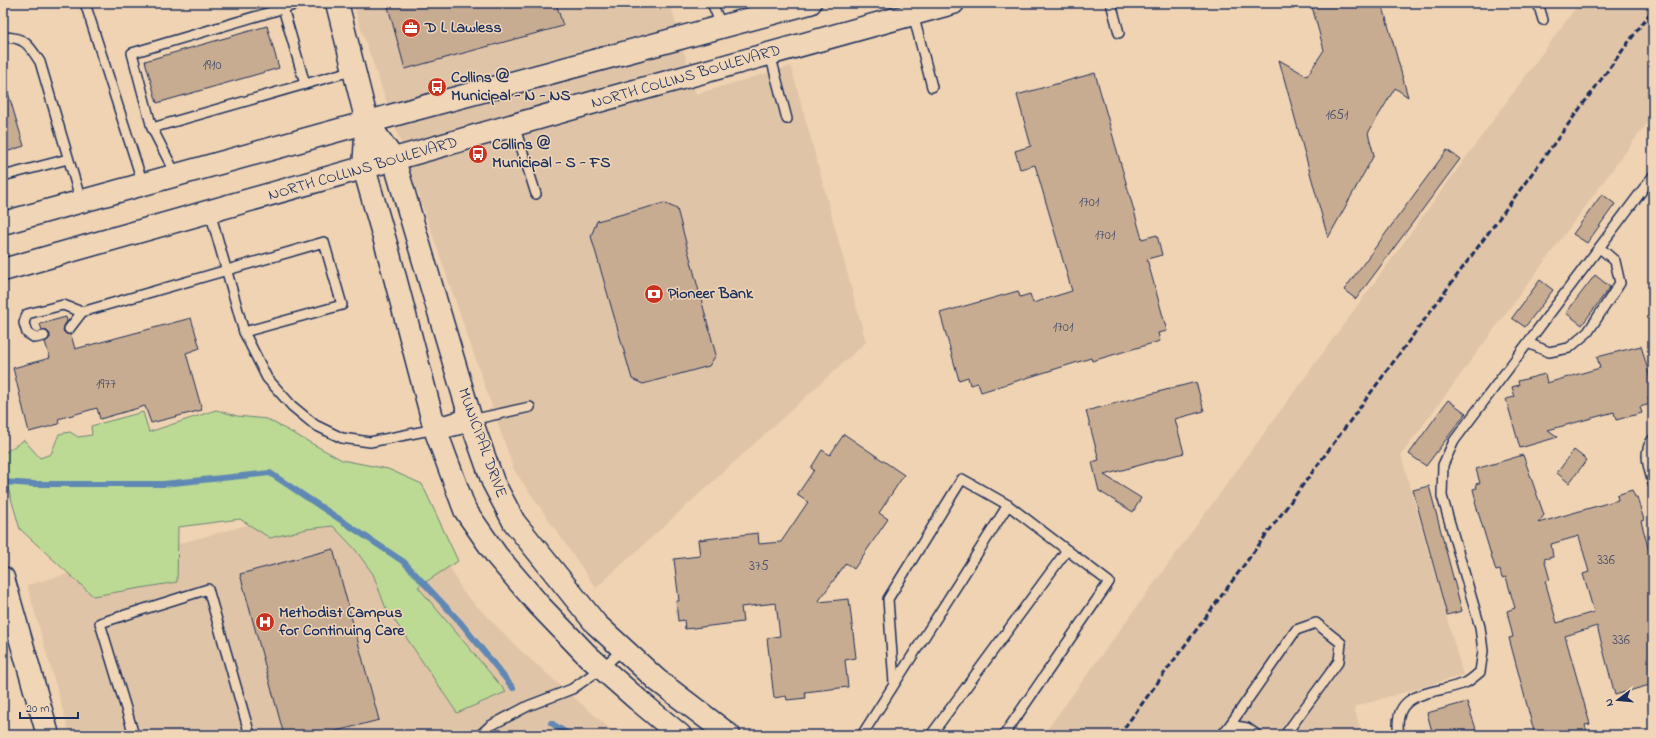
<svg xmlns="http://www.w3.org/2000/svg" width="1656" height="738" font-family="'Indie Flower',sans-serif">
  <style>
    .built { fill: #e0c4a7 }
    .green { fill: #bcda93; stroke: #6c8478 }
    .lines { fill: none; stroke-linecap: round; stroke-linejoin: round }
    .stream { stroke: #6188b4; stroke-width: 6 }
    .building { fill: #c8ac92; stroke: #1b2f5e; fill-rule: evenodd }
    .lane-casing { stroke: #1b2f5e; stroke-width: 12 }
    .secondary-casing { stroke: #1b2f5e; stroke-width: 25 }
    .lane { stroke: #f0d6b7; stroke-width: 9 }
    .secondary { stroke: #f0d6b7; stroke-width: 22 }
    .rail { stroke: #1b2f5e; stroke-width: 3; stroke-dasharray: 6 3; stroke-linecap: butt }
    .labels { text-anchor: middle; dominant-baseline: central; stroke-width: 3; stroke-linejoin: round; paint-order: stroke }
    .number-label { font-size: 14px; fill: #464e6b }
    .poi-label { font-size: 16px; font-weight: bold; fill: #1b2f5e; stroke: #f0d6b7; text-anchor: start }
    .street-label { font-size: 16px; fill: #1b2f5e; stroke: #f0d6b7 }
  </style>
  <rect width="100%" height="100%" fill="#f0d3b2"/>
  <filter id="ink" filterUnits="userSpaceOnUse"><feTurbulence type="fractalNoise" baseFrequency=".025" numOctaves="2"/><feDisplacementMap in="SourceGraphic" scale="8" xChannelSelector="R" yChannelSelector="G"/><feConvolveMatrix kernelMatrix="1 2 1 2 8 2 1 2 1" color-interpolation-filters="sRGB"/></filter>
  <g filter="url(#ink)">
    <!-- built -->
    <g class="built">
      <path d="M355,3H670L696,94L791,66L866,342L596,588L514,470L355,11Z"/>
      <path d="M1579,3H1653V115L1401,455L1463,675L1354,707L1362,735H1043Z"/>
      <path d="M413,480L424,517L463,592L521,651L617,735H70L27,585Z"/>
    </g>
    <!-- green -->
    <path class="green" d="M216,410L237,416L267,419L342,460L388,469L422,484L458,561L418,587L506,692L457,713L385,606L373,574L354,548L333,526L307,529L270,538L240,519L178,527L177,582L93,596L20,529L3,471V454L24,440L40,458L51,454L59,434L70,432L78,437L92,435L91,426L143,412L149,432Z"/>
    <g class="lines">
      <!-- stream -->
      <g class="stream">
        <path d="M3,482L33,484H163L270,473L404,562L461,623L513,688"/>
        <path d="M551,723L570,735"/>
      </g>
    </g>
    <!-- building -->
    <g class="building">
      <path d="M387,3H556L563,26L405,69Z"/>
      <path d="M1311,3H1382L1408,97L1395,88L1368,133L1374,155L1328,238L1279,60L1307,76L1324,50Z"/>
      <path d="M267,26L279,68L157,103L145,61Z"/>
      <path d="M1095,73L1142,239L1157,235L1162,255L1147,259L1167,331L1158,333L1160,341L1092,361L1091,358L981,392L978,383L970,385L968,377L959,380L940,313L1018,291L1020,297L1030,294L1033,303L1072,291L1035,165L1020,169L1015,151L1031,146L1017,95Z"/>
      <path d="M3,89H7L24,146L3,153Z"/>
      <path d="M1447,150L1460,159L1356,299L1344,290Z"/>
      <path d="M1602,194L1615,204L1587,243L1573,234Z"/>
      <path d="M664,203L677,209L716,355L709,366L643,384L632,379L591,236L597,221Z"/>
      <path d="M1595,275L1610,287L1582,325L1566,313Z"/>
      <path d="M1540,280L1553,290L1525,327L1512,318Z"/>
      <path d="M66,317L67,321L64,326L63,331L66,334L71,335L75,349L191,318L200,348L186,353L202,410L151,423L145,406L100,419L97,408L58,419L59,424L29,432L13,368L50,358L45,342L50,338V334L46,330H42L40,324Z"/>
      <path d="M1641,346L1653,388V396L1648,397L1650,404L1640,407L1642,413L1616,420L1614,412L1548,430L1558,437L1520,448L1506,399L1515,397L1512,387L1519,385L1518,381L1545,374L1547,383L1600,368L1597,357Z"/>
      <path d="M1196,382L1204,411L1175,419L1184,453L1104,475L1141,498L1133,512L1099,491L1092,462L1099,460L1086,411Z"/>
      <path d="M1448,400L1466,413L1426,466L1409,454Z"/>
      <path d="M844,434L904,475L879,513L888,519L854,569L846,563L818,602L849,599L856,658L845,660L848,687L805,692L806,698L787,700L786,696L774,698L767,638L780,636L776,603L741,607L743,622L685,629L684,620L678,621L676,601H679L674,559L700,556L698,540L758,533L759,544L781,542L808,502L797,495L814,470L811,468L822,450L830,455Z"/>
      <path d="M1574,450L1587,460L1569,483L1557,473Z"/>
      <path d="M1523,455L1544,515L1538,523L1618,500L1617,495L1632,490L1635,497H1637L1644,520L1641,521L1653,566V684L1615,695L1597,626L1565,636L1590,724L1585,725L1588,735H1535L1509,638L1513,637L1507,611L1515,608L1506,577L1502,578L1500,570L1496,571L1475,502L1476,501L1473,489L1477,488L1476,484L1480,483L1476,469ZM1579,536L1589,572L1583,574L1594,612L1557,623L1545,581L1550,580L1544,559L1553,557L1551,544Z"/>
      <path d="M1429,486L1462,611L1447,615L1413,490Z"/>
      <path d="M333,549L379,720L321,735H284L240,574Z"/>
      <path d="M1467,702L1478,735H1433L1427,713Z"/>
    </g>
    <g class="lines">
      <!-- lane casing -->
      <g class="lane-casing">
        <g id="lane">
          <path d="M85,3L143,184"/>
          <path d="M301,3L132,53L152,128L354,70"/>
          <path d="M712,3L722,27"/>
          <path d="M1111,3L1119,33"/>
          <path d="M1538,3L1543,20"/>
          <path d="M283,8L305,84"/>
          <path d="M913,14L932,87"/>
          <path d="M3,37C25,37 29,45 40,62L81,201"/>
          <path d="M770,54L787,119"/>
          <path d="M514,125L536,194"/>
          <path d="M152,128L176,175"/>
          <path d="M3,176L68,159"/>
          <path d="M210,212L244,332L267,378L292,406L315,425L342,438L370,442L435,429"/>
          <path d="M69,329L82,312"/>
          <path d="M44,336L35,338L27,333L24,323L27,314L63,305L82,312L324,242L342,305L244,332"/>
          <path d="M1528,343L1549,352L1569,348L1588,332L1620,283L1615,261L1600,248"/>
          <path d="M471,420L530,407"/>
          <path d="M1653,439C1642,451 1649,469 1653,483"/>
          <path d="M894,683L888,599L962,479L1008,505"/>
          <path d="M1230,725L1296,630L1316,623L1341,643L1339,661L1285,735"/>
          <path d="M134,735L100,623L208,589L250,735"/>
          <path d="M480,735L490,726L528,706L572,689L602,668L623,649"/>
          <path d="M862,735L1008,505L1109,582L1004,735"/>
          <path d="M931,735L1067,550"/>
          <path d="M1222,735L1230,725L1247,728L1257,735"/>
          <path d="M1399,735C1391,689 1434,695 1465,683C1470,681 1475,676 1480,672L1483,651L1480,627L1442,496L1443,465L1454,441L1653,176"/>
        </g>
      </g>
      <!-- secondary casing -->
      <g class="secondary-casing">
        <g id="secondary">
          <path d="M337,3L367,122L364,168L388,251L435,429L465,510L497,556L539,605L588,656L638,700L680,735"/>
          <path d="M367,122L394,160L471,420L493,482L514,522L596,624L657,680L729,735"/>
          <path d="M3,223L408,111L810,3"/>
          <path d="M3,270L595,102L953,3"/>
          <path d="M435,429L471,420"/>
          <path d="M3,578L48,735"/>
        </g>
      </g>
      <!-- lane -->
      <use href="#lane" class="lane"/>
      <!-- secondary -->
      <use href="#secondary" class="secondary"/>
      <!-- rail -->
      <path class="rail" d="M1119,735L1653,9"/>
    </g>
  </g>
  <!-- icons -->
  <defs>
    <g id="office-disc" transform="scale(1)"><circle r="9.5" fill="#c8321e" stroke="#f0d6b7"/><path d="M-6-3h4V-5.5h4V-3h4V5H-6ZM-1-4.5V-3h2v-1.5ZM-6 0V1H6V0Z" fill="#fff"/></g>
    <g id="bus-disc" transform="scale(1)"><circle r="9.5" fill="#c8321e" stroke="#f0d6b7"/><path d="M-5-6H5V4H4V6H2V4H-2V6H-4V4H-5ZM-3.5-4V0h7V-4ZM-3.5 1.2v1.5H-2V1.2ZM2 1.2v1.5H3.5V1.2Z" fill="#fff"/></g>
    <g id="bank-disc" transform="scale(1)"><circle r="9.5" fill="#c8321e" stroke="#f0d6b7"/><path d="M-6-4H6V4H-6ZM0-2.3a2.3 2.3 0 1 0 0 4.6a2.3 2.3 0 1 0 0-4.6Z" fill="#fff"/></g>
    <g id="hospital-disc" transform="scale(1)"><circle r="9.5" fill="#c8321e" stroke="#f0d6b7"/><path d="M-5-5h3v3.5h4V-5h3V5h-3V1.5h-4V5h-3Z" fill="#fff"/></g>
  </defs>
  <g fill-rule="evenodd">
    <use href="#office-disc" x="411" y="28"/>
    <use href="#bus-disc" x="437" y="87"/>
    <use href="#bus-disc" x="478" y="154"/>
    <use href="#bank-disc" x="654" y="294"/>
    <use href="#hospital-disc" x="265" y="622"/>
  </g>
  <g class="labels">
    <!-- number labels -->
    <g class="number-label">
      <text x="212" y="65">1910</text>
      <text x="1337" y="115">1651</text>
      <text x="1089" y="202">1701</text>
      <text x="1105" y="235">1701</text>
      <text x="1063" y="327">1701</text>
      <text x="106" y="384">1977</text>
      <text x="1606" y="560">336</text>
      <text x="759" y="566">375</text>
      <text x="1621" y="640">336</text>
    </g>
    <!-- poi labels -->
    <g class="poi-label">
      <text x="425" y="28">D L Lawless</text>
      <text x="451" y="78">Collins @<tspan x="451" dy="18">Municipal - N - NS</tspan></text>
      <text x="492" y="145">Collins @<tspan x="492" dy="18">Municipal - S - FS</tspan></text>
      <text x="668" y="294">Pioneer Bank</text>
      <text x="279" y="613">Methodist Campus<tspan x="279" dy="18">for Continuing Care</tspan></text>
    </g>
    <!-- street labels -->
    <g class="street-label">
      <text transform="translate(686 77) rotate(-16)">NORTH COLLINS BOULEVARD</text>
      <text transform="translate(363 169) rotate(-16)">NORTH COLLINS BOULEVARD</text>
      <text transform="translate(482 443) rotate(70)">MUNICIPAL DRIVE</text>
    </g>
  </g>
  <!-- margin -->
  <rect width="1656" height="738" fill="none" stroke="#f0d6b7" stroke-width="16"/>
  <rect x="8" y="8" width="1640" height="722" fill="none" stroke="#1b2f5e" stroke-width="1.5" filter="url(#ink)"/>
  <!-- north arrow -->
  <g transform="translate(1618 700) rotate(254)" stroke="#f0d6b7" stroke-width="3" paint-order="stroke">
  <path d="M0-3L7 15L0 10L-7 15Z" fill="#1b2f5e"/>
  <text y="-6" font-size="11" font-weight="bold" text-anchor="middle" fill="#1b2f5e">N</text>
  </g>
  <!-- scale -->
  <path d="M20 712v6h58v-6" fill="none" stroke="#1b2f5e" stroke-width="2"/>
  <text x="26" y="712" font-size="12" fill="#1b2f5e" stroke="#f0d6b7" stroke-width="3" paint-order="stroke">20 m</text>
</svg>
